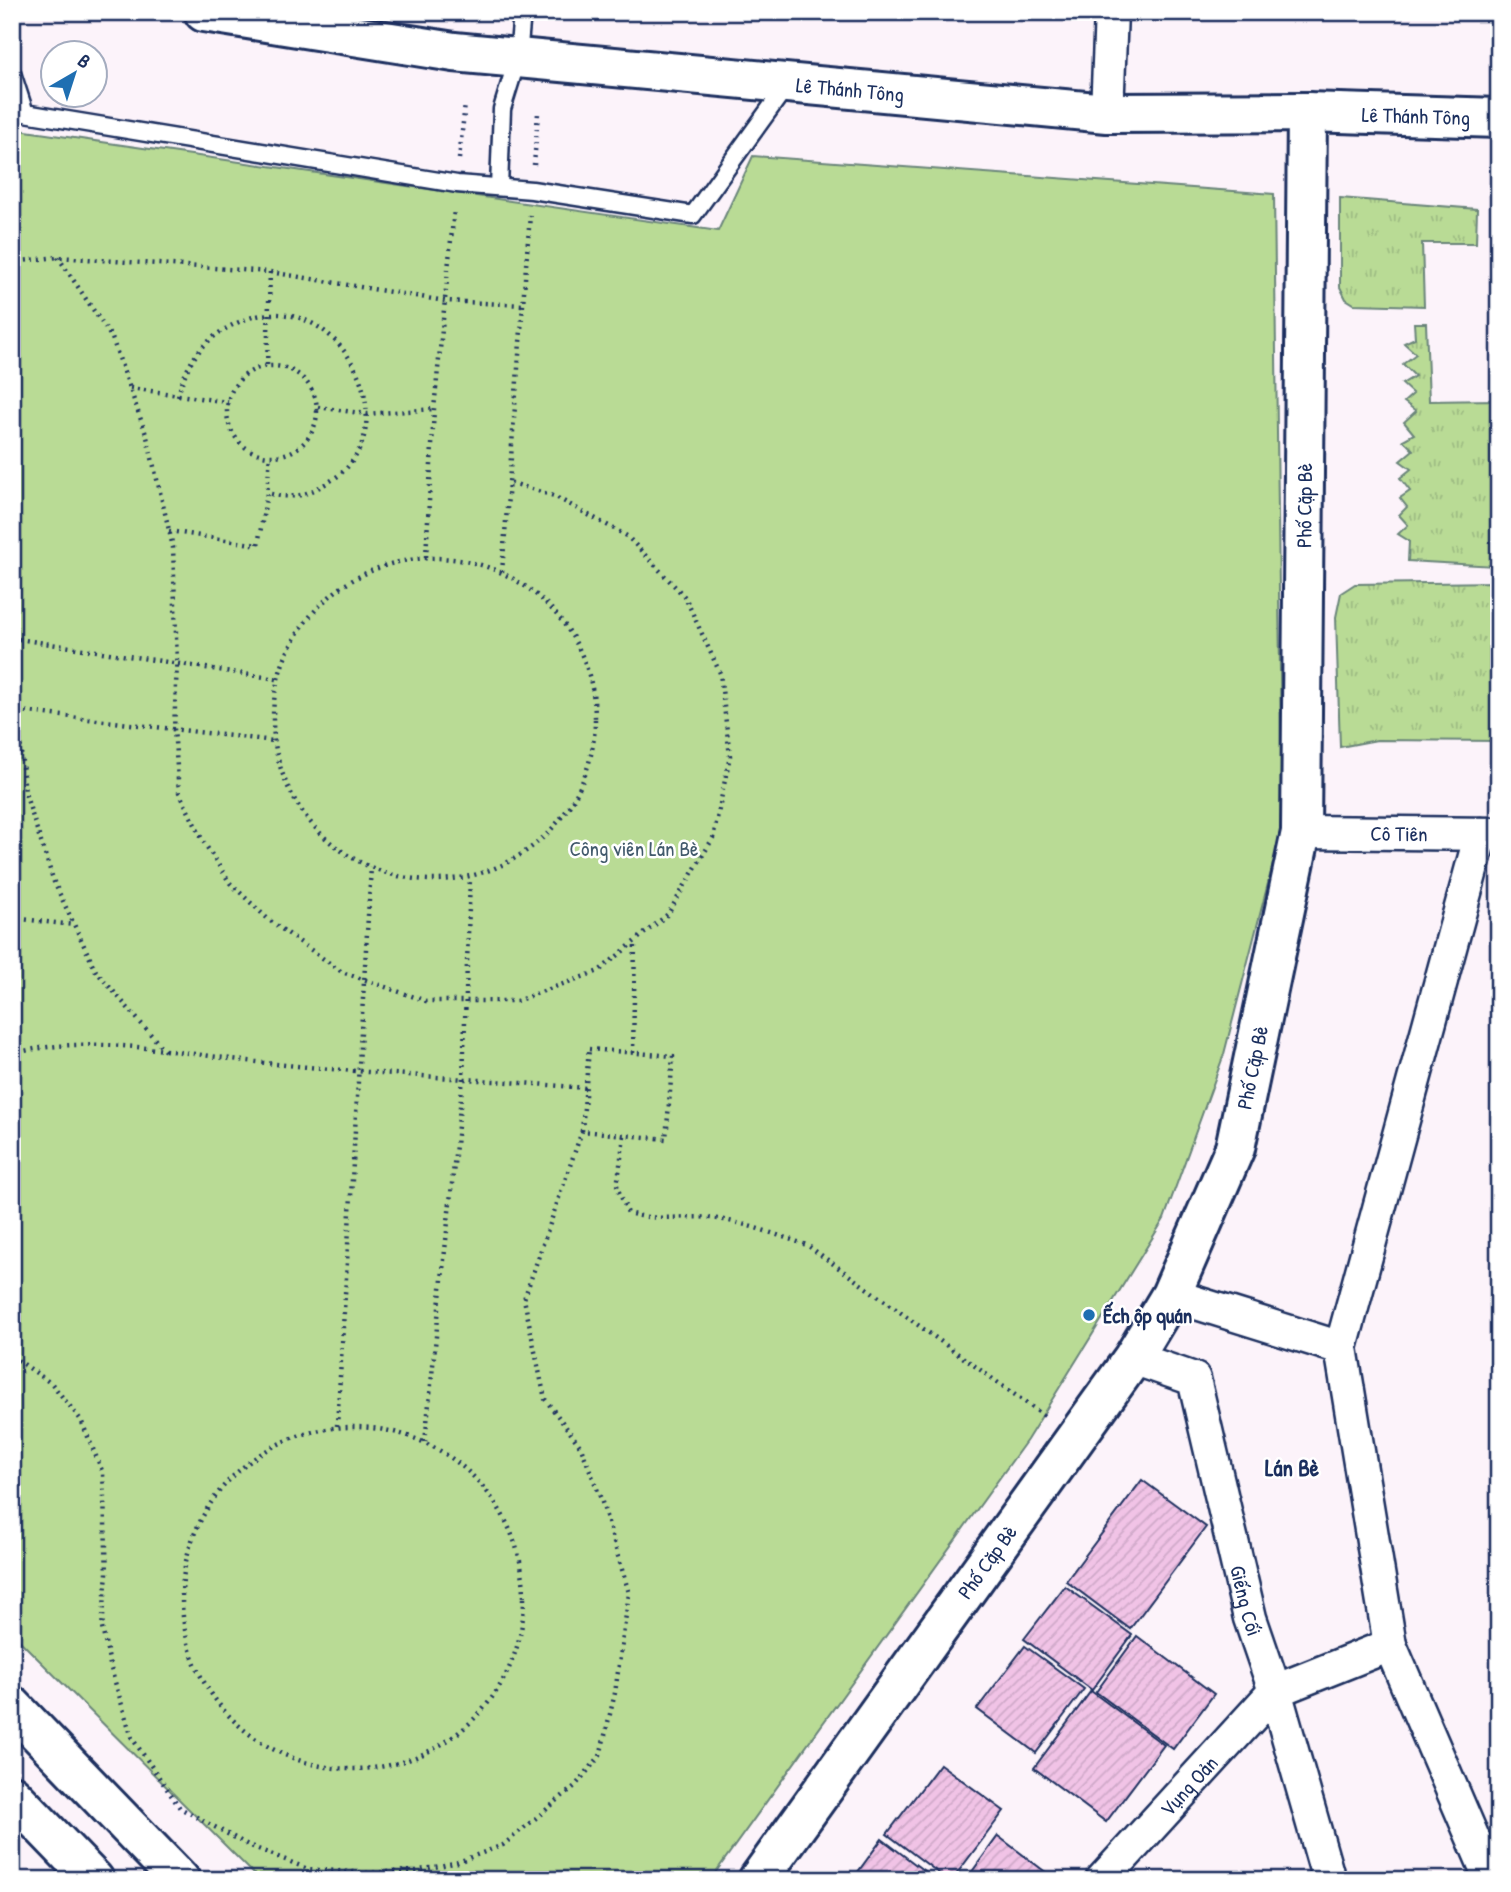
<svg xmlns="http://www.w3.org/2000/svg" width="1511" height="1892" font-family="'Patrick Hand',sans-serif">
  <style>
    .grass { fill: url(#grass-tufts); stroke: #6a857a; stroke-width: 2 }
    .park { fill: #b9db95; stroke: #6a857a; stroke-width: 2 }
    .building { fill: url(#building-hatch); stroke: #1b2f5e; stroke-width: 2 }
    .lines { fill: none; stroke-linecap: round; stroke-linejoin: round }
    .service-casing { stroke: #1b2f5e; stroke-width: 21 }
    .minor-casing { stroke: #1b2f5e; stroke-width: 37 }
    .tertiary-casing { stroke: #1b2f5e; stroke-width: 44 }
    .secondary-casing { stroke: #1b2f5e; stroke-width: 44 }
    .path { stroke: #1b2f5e; stroke-width: 4.5; stroke-dasharray: 2 5; stroke-linecap: butt }
    .service { stroke: #fff; stroke-width: 16 }
    .minor { stroke: #fff; stroke-width: 32 }
    .tertiary { stroke: #fff; stroke-width: 38 }
    .secondary { stroke: #fff; stroke-width: 38 }
    .poi-dot { fill: #1f6fb2; stroke: #fff; stroke-width: 2.5 }
    .labels { text-anchor: middle; dominant-baseline: central; stroke-width: 5; stroke-linejoin: round; paint-order: stroke }
    .street-label { font-size: 21px; fill: #1b2f5e; stroke: #fff }
    .park-label { font-size: 21px; fill: #425a6c; stroke: #fff }
    .poi-label { font-size: 21px; font-weight: bold; fill: #1b2f5e; stroke: #fff; text-anchor: start }
    .neighbourhood-label { font-size: 23px; font-weight: bold; fill: #1b2f5e; stroke: #fff }
  </style>
  <defs>
    <pattern id="grass-tufts" width="24" height="20" patternUnits="userSpaceOnUse" patternTransform="scale(1.75)"><rect width="24" height="20" fill="#b9db95"/><path d="M3 7l-1-3M5 7V3M7 7l1-3M15 17l-1-3M17 17v-4M19 17l1-3" fill="none" stroke="#9ebc83"/></pattern>
    <pattern id="building-hatch" width="6" height="6" patternUnits="userSpaceOnUse" patternTransform="scale(1.75)"><rect width="6" height="6" fill="#f1c3e6"/><path d="M-1 1l2-2M0 6l6-6M5 7l2-2" fill="none" stroke="#cea8c8"/></pattern>
  </defs>
  <rect width="100%" height="100%" fill="#fcf3fa"/>
  <filter id="ink" filterUnits="userSpaceOnUse"><feTurbulence type="fractalNoise" baseFrequency=".0143" numOctaves="2"/><feDisplacementMap in="SourceGraphic" scale="14" xChannelSelector="R" yChannelSelector="G"/><feConvolveMatrix kernelMatrix="1 2 1 2 8 2 1 2 1" color-interpolation-filters="sRGB"/></filter>
  <g filter="url(#ink)">
    <!-- grass -->
    <g class="grass">
      <path d="M1340,198L1477,209L1476,243H1422L1424,306L1354,304L1346,299L1340,287Z"/>
      <path d="M1414,323H1426L1429,401L1496,400L1495,566L1408,561L1409,541L1398,534L1408,525L1399,515L1407,507L1400,498L1410,491L1400,478L1411,469L1400,461L1413,450L1403,440L1414,434L1404,422L1416,411L1404,402L1413,394L1402,384L1415,376L1403,364L1416,354L1404,343L1415,338Z"/>
      <path d="M1499,582V741L1377,740L1340,747L1336,617L1341,593L1355,584Z"/>
    </g>
    <!-- park -->
    <path class="park" d="M12,129L718,231L753,156L1274,194L1282,829L1224,1054L1164,1219L1027,1440L710,1880H260L12,1633Z"/>
    <!-- building -->
    <g class="building">
      <path d="M1142,1480L1206,1527L1130,1629L1066,1581Z"/>
      <path d="M1065,1586L1132,1635L1092,1690L1024,1639Z"/>
      <path d="M1137,1636L1214,1694L1173,1749L1096,1692Z"/>
      <path d="M1025,1646L1084,1689L1036,1753L977,1709Z"/>
      <path d="M1091,1691L1164,1745L1106,1822L1034,1768Z"/>
      <path d="M940,1764L1004,1811L952,1880H948L887,1834Z"/>
      <path d="M998,1836L1056,1880H966Z"/>
      <path d="M882,1839L936,1880H852Z"/>
    </g>
    <g class="lines">
      <!-- service casing -->
      <g class="service-casing">
        <g id="service">
          <path d="M12,73L25,113L457,184L532,190L693,215L787,85"/>
          <path d="M499,187L502,109L518,57L522,12"/>
        </g>
      </g>
      <!-- minor casing -->
      <g class="minor-casing">
        <g id="minor">
          <path d="M1107,113L1111,12"/>
          <path id="s1" d="M1301,832L1499,834"/>
          <path d="M1481,834L1341,1348L1390,1645L1491,1880"/>
          <path d="M1171,1295L1341,1348"/>
          <path id="s2" d="M1133,1358L1194,1379L1250,1618L1275,1691L1329,1880"/>
          <path id="s3" d="M1102,1880L1275,1691L1390,1645"/>
        </g>
      </g>
      <!-- tertiary casing -->
      <g class="tertiary-casing">
        <g id="tertiary">
          <path id="s4" d="M758,1880L1133,1358L1171,1295L1235,1148L1301,832L1307,112"/>
        </g>
      </g>
      <!-- secondary casing -->
      <g class="secondary-casing">
        <g id="secondary">
          <path id="s5" d="M204,12L454,52L1107,113L1307,112L1499,118"/>
          <path d="M12,1706L180,1880"/>
          <path d="M12,1795L94,1880"/>
        </g>
      </g>
      <!-- path -->
      <g class="path">
        <path d="M459,159L465,104"/>
        <path d="M534,165L538,113"/>
        <path d="M58,257L112,338L147,437L173,547L177,663L174,729L179,792L203,841L230,883L269,920L342,972L426,1001H516L599,971L668,914L713,838L730,756L720,673L685,597L627,536L554,496L509,482"/>
        <path d="M12,262L58,257L270,272L445,301L523,305"/>
        <path d="M267,365L270,272"/>
        <circle cx="272" cy="411" r="45"/>
        <path d="M130,388L228,402"/>
        <path d="M178,396C187,360 205,337 239,322C339,277 417,433 327,483C304,496 293,500 267,493"/>
        <path d="M318,407L367,414L434,409"/>
        <path d="M169,531L258,545L267,493L270,455"/>
        <path d="M426,557L434,409L454,210"/>
        <circle cx="434" cy="719" r="161"/>
        <path d="M502,572L530,215"/>
        <path d="M12,614L16,638"/>
        <path d="M12,638L277,679"/>
        <path d="M12,710L274,741"/>
        <path d="M17,711L25,793L54,882L96,971L165,1051"/>
        <path d="M12,918L74,925"/>
        <path d="M589,1049L673,1056L666,1139L582,1131Z"/>
        <path d="M633,1053L635,942"/>
        <path d="M12,1054C92,1032 185,1055 266,1063C373,1074 479,1079 586,1088"/>
        <path d="M624,1136L617,1187L628,1213C658,1222 681,1215 711,1218C744,1222 776,1235 807,1245L1047,1418"/>
        <path d="M12,1356L52,1384L81,1420L103,1473L107,1573L102,1628L111,1669L132,1738L180,1808L248,1845L308,1869L366,1873L416,1871L458,1862L503,1845L575,1786L600,1756L615,1693L629,1593L601,1499L581,1447L545,1399L524,1299L582,1131"/>
        <path d="M337,1426L371,867"/>
        <circle cx="353" cy="1598" r="171"/>
        <path d="M425,1442L463,1078L470,878"/>
      </g>
      <!-- service -->
      <use href="#service" class="service"/>
      <!-- minor -->
      <use href="#minor" class="minor"/>
      <!-- tertiary -->
      <use href="#tertiary" class="tertiary"/>
      <!-- secondary -->
      <use href="#secondary" class="secondary"/>
    </g>
  </g>
  <!-- markers -->
  <circle class="poi-dot" cx="1089" cy="1315" r="7"/>
  <g class="labels">
    <!-- street labels -->
    <g class="street-label">
      <text stroke="none"><textPath href="#s5" startOffset="651">Lê Thánh Tông</textPath></text>
      <text stroke="none"><textPath href="#s5" startOffset="1218">Lê Thánh Tông</textPath></text>
      <text stroke="none"><textPath href="#s4" startOffset="1526">Phố Cặp Bè</textPath></text>
      <text stroke="none"><textPath href="#s1" startOffset="98">Cô Tiên</textPath></text>
      <text stroke="none"><textPath href="#s4" startOffset="959">Phố Cặp Bè</textPath></text>
      <text stroke="none"><textPath href="#s4" startOffset="392">Phố Cặp Bè</textPath></text>
      <text stroke="none"><textPath href="#s2" startOffset="292">Giếng Cối</textPath></text>
      <text stroke="none"><textPath href="#s3" startOffset="128">Vụng Oản</textPath></text>
    </g>
    <!-- park labels -->
    <g class="park-label">
      <text x="634" y="848">Công viên Lán Bè</text>
    </g>
    <!-- poi labels -->
    <g class="poi-label">
      <text x="1103" y="1315">Ếch ộp quán</text>
    </g>
    <!-- neighbourhood labels -->
    <g class="neighbourhood-label">
      <text x="1292" y="1467">Lán Bè</text>
    </g>
  </g>
  <!-- margin -->
  <rect width="1511" height="1892" fill="none" stroke="#fff" stroke-width="42"/>
  <rect x="21" y="21" width="1469" height="1850" fill="none" stroke="#1b2f5e" stroke-width="2.5" filter="url(#ink)"/>
  <!-- north arrow -->
  <g transform="translate(74 74) rotate(39)"><circle r="33" fill="#ffffff" stroke="#a4acbf" stroke-width="2"/>
  <path d="M0-5L12 26L0 18L-12 26Z" fill="#1f6fb2"/>
  <text y="-10" font-size="19" font-weight="bold" text-anchor="middle" fill="#1b2f5e">B</text>
  </g>
</svg>
